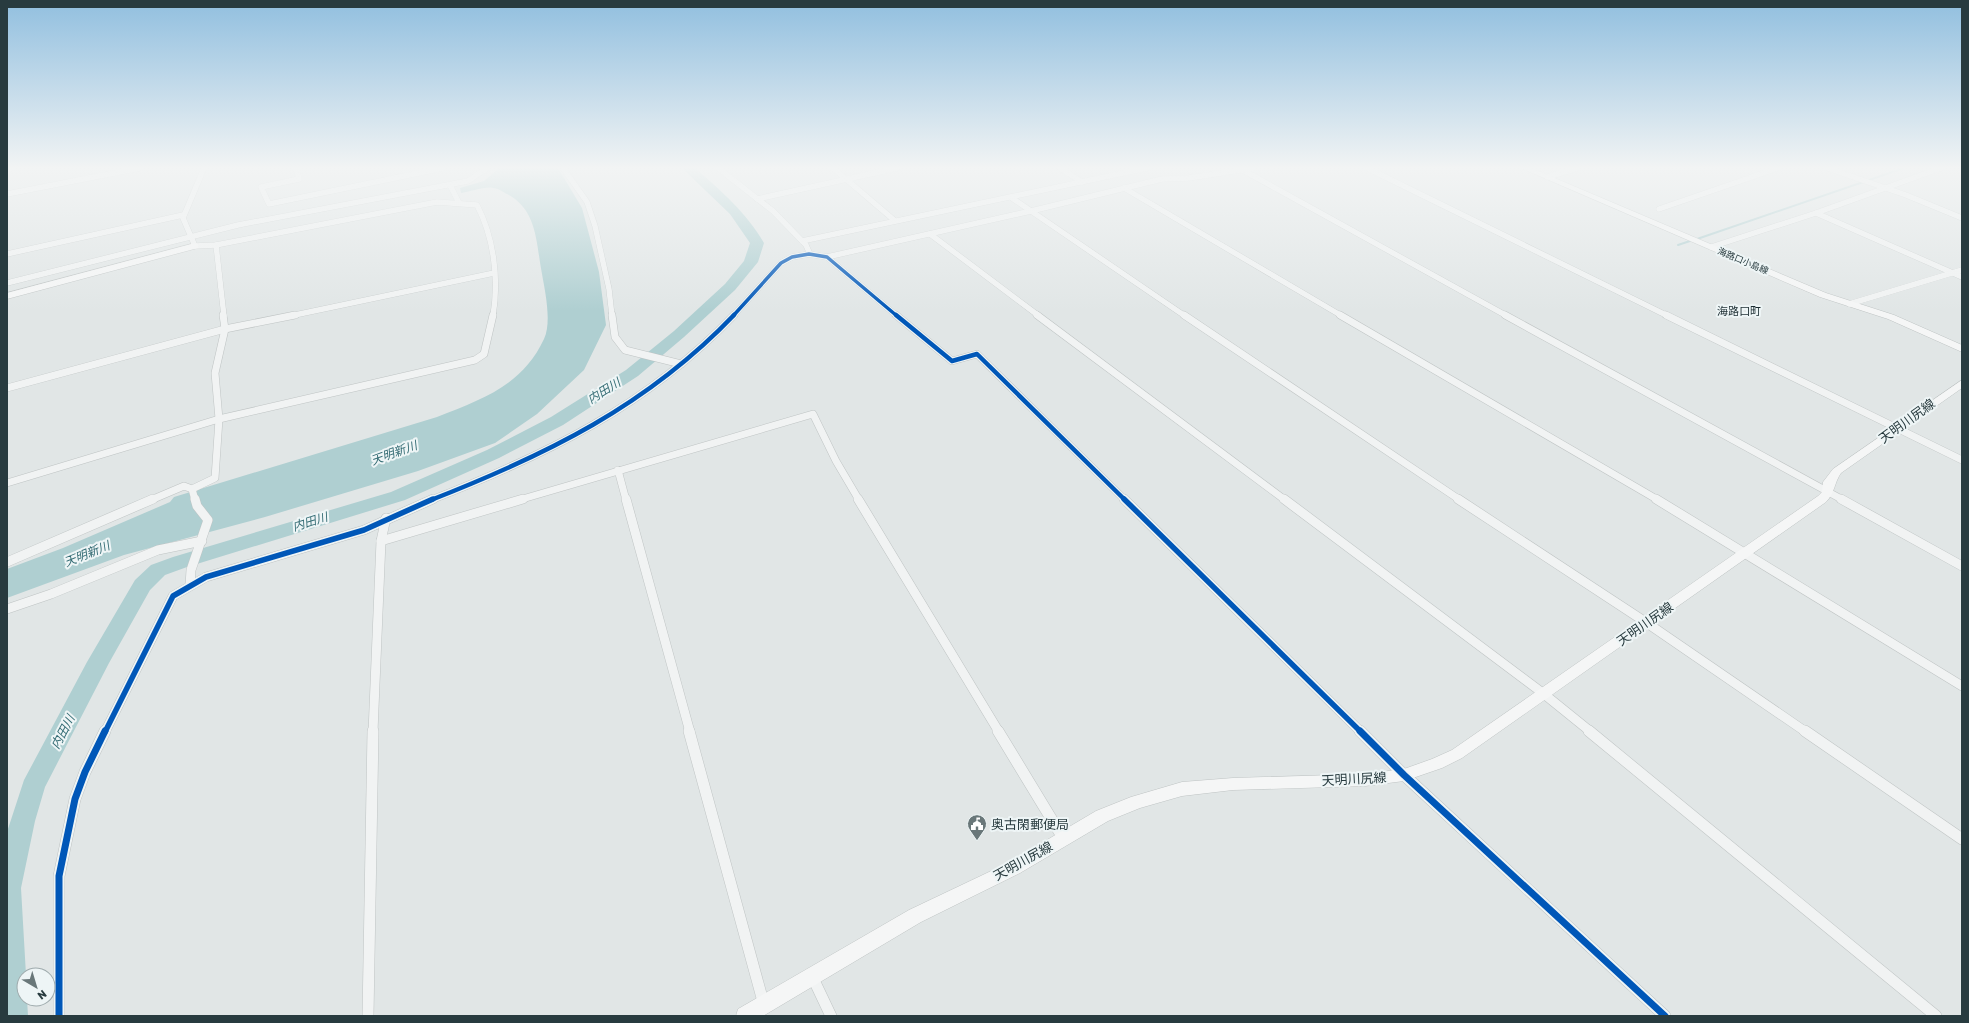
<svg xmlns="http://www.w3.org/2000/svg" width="1969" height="1023" font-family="Rubik,'Noto Sans JP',sans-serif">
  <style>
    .water { fill: #afcfd1 }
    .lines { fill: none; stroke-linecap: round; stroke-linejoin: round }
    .stream { stroke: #afcfd1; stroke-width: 2 }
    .river { fill: #afcfd1; fill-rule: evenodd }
    .street-far3-casing { stroke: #bfc4c4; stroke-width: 6 }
    .street-far2-casing { stroke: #bfc4c4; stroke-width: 8 }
    .street-far1-casing { stroke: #bfc4c4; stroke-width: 10 }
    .street-casing { stroke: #bfc4c4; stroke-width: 12 }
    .secondary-casing { stroke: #bfc4c4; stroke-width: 1 }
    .street-far3 { stroke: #f1f3f3; stroke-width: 5.5 }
    .street-far2 { stroke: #f1f3f3; stroke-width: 7 }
    .street-far1 { stroke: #f1f3f3; stroke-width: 9 }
    .street { stroke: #f1f3f3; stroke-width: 11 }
    .secondary { fill: #f5f6f6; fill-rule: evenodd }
    .cycleway-far3-casing { stroke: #eef5f6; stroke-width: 5.5 }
    .cycleway-far2-casing { stroke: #eef5f6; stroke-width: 6 }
    .cycleway-far1-casing { stroke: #eef5f6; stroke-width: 8 }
    .cycleway-casing { stroke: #eef5f6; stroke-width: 10 }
    .cycleway-far3 { stroke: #0057b8; stroke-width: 3.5 }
    .cycleway-far2 { stroke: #0057b8; stroke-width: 4.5 }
    .cycleway-far1 { stroke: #0057b8; stroke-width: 5.5 }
    .cycleway { stroke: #0057b8; stroke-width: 7 }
    .labels { text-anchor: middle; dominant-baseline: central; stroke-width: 4; stroke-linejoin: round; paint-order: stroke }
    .far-street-label { font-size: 9px; fill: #283b3f; stroke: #eef5f6 }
    .far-quarter-label { font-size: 11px; fill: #1a2b30; stroke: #eef5f6 }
    .water-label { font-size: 12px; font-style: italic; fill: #336b73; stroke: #eef5f6 }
    .near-street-label { font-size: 13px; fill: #283b3f; stroke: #eef5f6 }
    .near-poi-label { font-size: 13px; fill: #283b3f; stroke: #eef5f6; text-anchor: start }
  </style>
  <rect width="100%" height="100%" fill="#e1e6e6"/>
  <!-- water -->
  <path class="water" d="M499,168H558L582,208L599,272L606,325L584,370L537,414L495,443L418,471L265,517L124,555L7,598V569L63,548L170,502L174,497L437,417C482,399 522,386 544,339C552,322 545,291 542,274C536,244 538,210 507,194C503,192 498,188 493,188C486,186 469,192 461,193L460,188L484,181Z"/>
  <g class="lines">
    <!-- stream -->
    <g class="stream">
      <path d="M1697,239L1904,168"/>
      <path d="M1678,245L1690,241"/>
    </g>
    <!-- river -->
    <path class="river" d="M682,168H695C721,191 746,212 764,243L758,262L735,290L684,337L638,376L563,425L499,458L405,500L187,567L165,575L150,590L109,663L45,787L35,821L21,888L26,975H24V999H27L28,1016H7V832L24,780L87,662L135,580L151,565L173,557L391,492L487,450L551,417L626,370L674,331L725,284L744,261L750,243L730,214Z"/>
    <!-- street-far3 casing -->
    <g class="street-far3-casing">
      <g id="street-far3">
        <path d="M204,168L183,218L195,246L216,245L437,202L477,205C494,238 499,279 493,316"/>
        <path d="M296,168L299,179L261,187L269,204L443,168"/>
        <path d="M563,168L587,202L595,226L609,289L612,316"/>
        <path d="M718,168L773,211L806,245L809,252"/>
        <path d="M833,168L894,220"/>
        <path d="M1060,168L1082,182"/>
        <path d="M1239,168L1507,316"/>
        <path d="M1367,168L1668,316"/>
        <path d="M1827,168L1906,195L1962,218"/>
        <path d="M7,172L11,168"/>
        <path d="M1547,177L1578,168"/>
        <path d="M450,185L459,203"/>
        <path d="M1124,188L1342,316"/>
        <path d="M7,194L140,168"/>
        <path d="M1012,198L1185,316"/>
        <path d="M757,199L897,168"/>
        <path d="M1659,209L1778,168"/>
        <path d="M1816,213L1962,277"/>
        <path d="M930,234L1039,316"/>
        <path d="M802,241L1147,168"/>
        <path d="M216,245L224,316"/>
        <path d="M1711,247L1816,213L1941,168"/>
        <path d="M7,254L183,215"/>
        <path d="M827,257L1031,211L1162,179L1189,178L1253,168"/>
        <path d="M7,283L238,225L468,181L487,168"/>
        <path d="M1849,304L1962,270"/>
        <path d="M290,316L494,273"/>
        <path d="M733,316L781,263L792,257L809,254L827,257L897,316"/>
      </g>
    </g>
    <!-- street-far2 casing -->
    <g class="street-far2-casing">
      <g id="street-far2">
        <path d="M612,315L615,337L625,350L681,364"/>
        <path d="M896,315L952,361L977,354L1125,500"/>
        <path d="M1037,315L1285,500"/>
        <path d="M1184,315L1460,500"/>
        <path d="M1340,315L1658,500"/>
        <path d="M1505,315L1843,500"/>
        <path d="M1666,315L1962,460"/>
        <path d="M7,388L225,329L295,315"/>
        <path d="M618,470L626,500"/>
        <path d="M7,483L219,419L475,360L484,354L493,315"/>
        <path d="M192,489L195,500"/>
        <path d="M151,500L184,486L192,489L215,478L219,419L215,373L225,329L223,315"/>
        <path d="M431,500C546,455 647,406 734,315"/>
        <path d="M519,500L813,414L836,461L859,500"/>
      </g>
    </g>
    <!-- street-far1 casing -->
    <g class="street-far1-casing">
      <g id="street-far1">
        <path d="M626,499L690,732"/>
        <path d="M858,499L999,732"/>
        <path d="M1124,499L1361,732"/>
        <path d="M1284,499L1544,694L1591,732"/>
        <path d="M1458,499L1647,623L1806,732"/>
        <path d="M1656,499L1962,686"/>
        <path d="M1841,499L1962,566"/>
        <path d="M381,541L523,499"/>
        <path d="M7,562L153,499"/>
        <path d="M190,585L191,570L208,520L197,506L195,499"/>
        <path d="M7,609L51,594L158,550L202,541"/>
        <path d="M105,732L173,596L206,577L364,530L433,499"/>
        <path d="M373,732L381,541L386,518"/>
      </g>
    </g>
    <!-- street casing -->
    <g class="street-casing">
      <g id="street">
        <path d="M689,731L764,1005"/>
        <path d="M998,731L1063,838"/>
        <path d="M1360,731L1404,775L1665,1016"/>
        <path d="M1589,731L1936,1016"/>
        <path d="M1805,731L1962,839"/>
        <path d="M812,976L831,1016"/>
        <path d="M59,1016V876L75,799L85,772L105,731"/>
        <path d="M368,1016L373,731"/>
      </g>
    </g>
    <!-- secondary casing -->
    <g class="secondary-casing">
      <g id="secondary">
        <path d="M1521,168H1531L1826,293L1894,315L1962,345V352L1888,319L1820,297Z"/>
        <path d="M195,243L198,244V248L7,299V293Z"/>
        <path d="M1962,380V388L1841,473C1834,483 1835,493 1826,502L1462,758L1442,768L1404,781L1365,786L1233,790L1182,796L1140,808L1108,821L1020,873L921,922L763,1016H736L738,1009L909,910L1008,863L1096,811L1131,797L1182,782L1233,778L1365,774L1404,769L1432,759L1452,750L1818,496L1822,492L1823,482L1833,469Z"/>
      </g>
    </g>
    <!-- street-far3 -->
    <use href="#street-far3" class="street-far3"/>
    <!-- street-far2 -->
    <use href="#street-far2" class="street-far2"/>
    <!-- street-far1 -->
    <use href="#street-far1" class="street-far1"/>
    <!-- street -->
    <use href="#street" class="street"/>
    <!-- secondary -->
    <use href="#secondary" class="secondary"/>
    <!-- cycleway-far3 casing -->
    <g class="cycleway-far3-casing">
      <path id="cycleway-far3" d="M733,316L781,263L792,257L809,254L827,257L897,316"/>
    </g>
    <!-- cycleway-far2 casing -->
    <g class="cycleway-far2-casing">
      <g id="cycleway-far2">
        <path d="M896,315L952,361L977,354L1125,500"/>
        <path d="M431,500C546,455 647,406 734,315"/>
      </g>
    </g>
    <!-- cycleway-far1 casing -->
    <g class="cycleway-far1-casing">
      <g id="cycleway-far1">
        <path d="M1124,499L1361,732"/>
        <path d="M105,732L173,596L206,577L364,530L433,499"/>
      </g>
    </g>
    <!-- cycleway casing -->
    <g class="cycleway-casing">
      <g id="cycleway">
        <path d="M1360,731L1404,775L1665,1016"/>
        <path d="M59,1016V876L75,799L85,772L105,731"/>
      </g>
    </g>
    <!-- cycleway-far3 -->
    <use href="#cycleway-far3" class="cycleway-far3"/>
    <!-- cycleway-far2 -->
    <use href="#cycleway-far2" class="cycleway-far2"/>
    <!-- cycleway-far1 -->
    <use href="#cycleway-far1" class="cycleway-far1"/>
    <!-- cycleway -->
    <use href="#cycleway" class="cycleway"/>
  </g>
  <!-- sky -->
  <linearGradient id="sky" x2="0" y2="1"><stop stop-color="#91bfdf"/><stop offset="0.54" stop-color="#f2f4f4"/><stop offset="1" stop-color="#f2f4f4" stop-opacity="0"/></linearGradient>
  <rect width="1969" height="311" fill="url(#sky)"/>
  <!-- icons -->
  <defs>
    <g id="civic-pin" transform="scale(1)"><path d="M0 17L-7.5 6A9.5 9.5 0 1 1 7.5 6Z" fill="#697779" stroke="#eef5f6"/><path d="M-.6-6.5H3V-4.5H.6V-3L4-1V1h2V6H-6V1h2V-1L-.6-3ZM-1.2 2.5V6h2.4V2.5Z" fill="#fff"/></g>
  </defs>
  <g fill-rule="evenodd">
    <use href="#civic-pin" x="977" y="824"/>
  </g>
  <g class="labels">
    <!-- far-street labels -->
    <g class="far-street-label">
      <text transform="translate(1743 261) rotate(23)">海路口小島線</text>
    </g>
    <!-- far-quarter labels -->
    <g class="far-quarter-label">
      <text x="1739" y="311">海路口町</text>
    </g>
    <!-- water labels -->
    <g class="water-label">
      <text transform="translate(604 391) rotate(-32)">内田川</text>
      <text transform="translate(394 453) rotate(-20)">天明新川</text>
      <text transform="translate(310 522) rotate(-17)">内田川</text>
      <text transform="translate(87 554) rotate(-22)">天明新川</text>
      <text transform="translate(63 732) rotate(-62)">内田川</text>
    </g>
    <!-- near-street labels -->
    <g class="near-street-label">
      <text transform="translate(1907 421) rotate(-36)">天明川尻線</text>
      <text transform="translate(1645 624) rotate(-35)">天明川尻線</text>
      <text transform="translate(1354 779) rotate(-3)">天明川尻線</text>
      <text transform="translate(1023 861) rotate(-29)">天明川尻線</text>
    </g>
    <!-- near-poi labels -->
    <g class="near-poi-label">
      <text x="991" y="824">奥古閑郵便局</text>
    </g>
  </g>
  <!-- border -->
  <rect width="1969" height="1023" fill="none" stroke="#283b3f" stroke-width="16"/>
  <!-- north arrow -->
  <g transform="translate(36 987) rotate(142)"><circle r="19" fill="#eef5f6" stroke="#9fabad"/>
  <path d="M0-3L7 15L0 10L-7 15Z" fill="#697779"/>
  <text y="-6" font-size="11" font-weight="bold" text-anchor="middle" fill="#283b3f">N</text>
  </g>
</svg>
